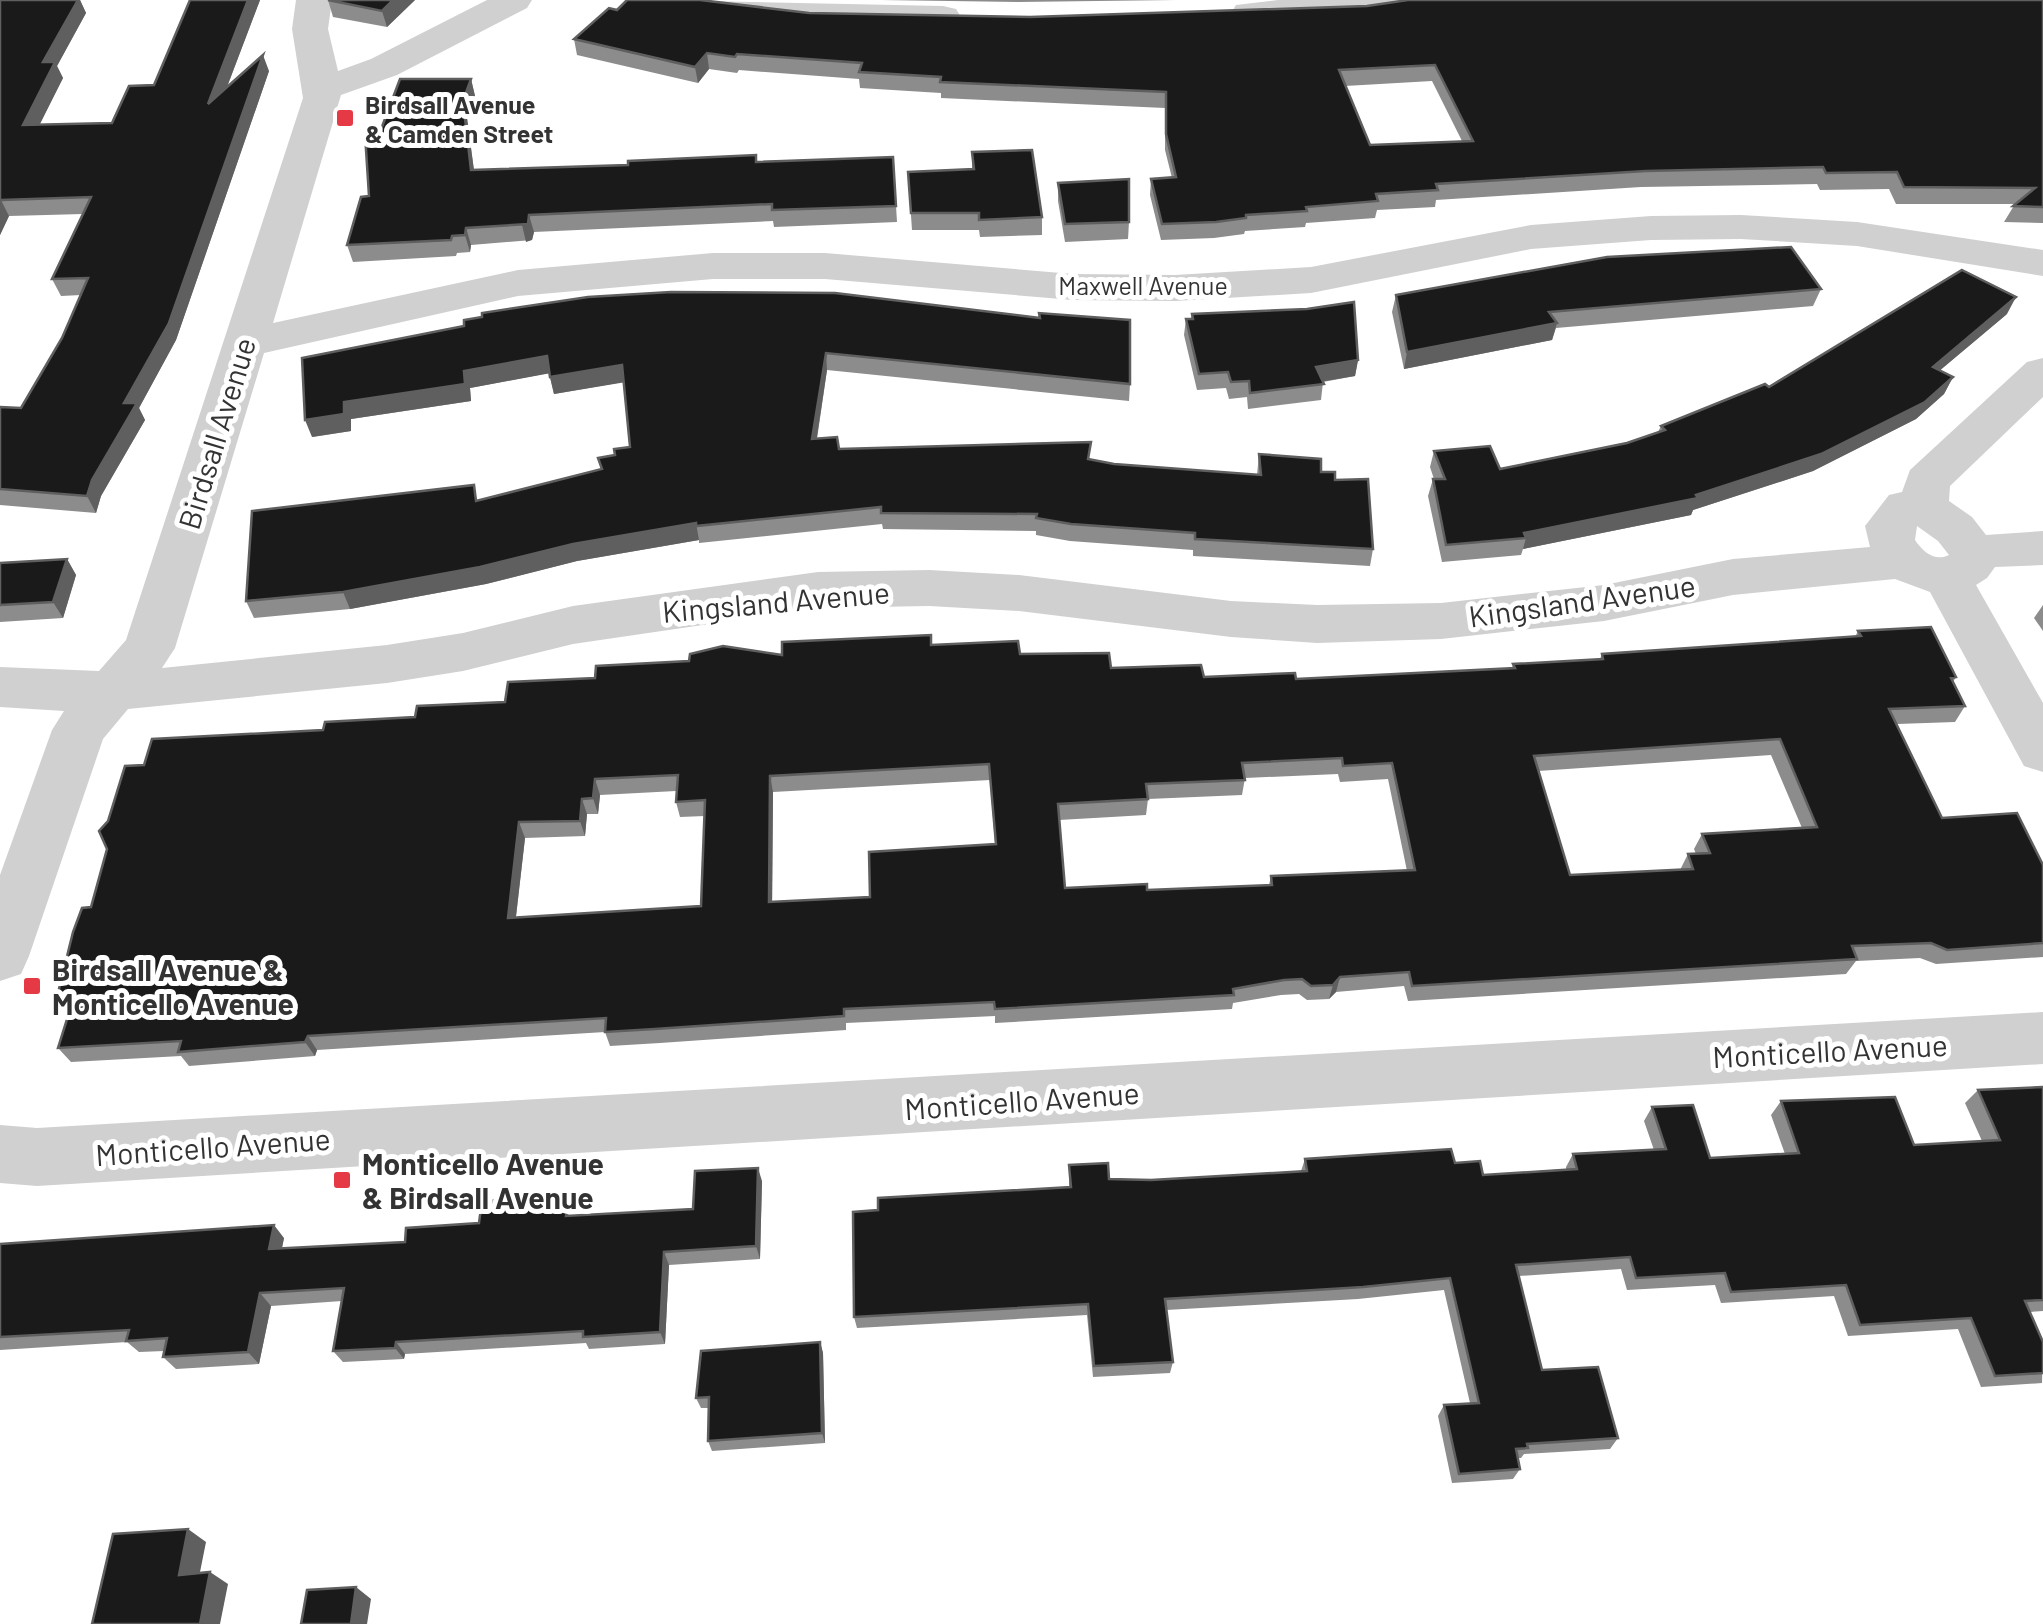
<svg xmlns="http://www.w3.org/2000/svg" width="2043" height="1624" font-family="Barlow,sans-serif">
  <style>
    .lines { fill: none; stroke-linecap: round; stroke-linejoin: round }
    .minor { fill: #d0d0d0; fill-rule: evenodd }
    .wall { fill: #8c8c8c; fill-rule: evenodd }
    .shaded-wall { fill: #5f5f5f }
    .building { fill: #1a1a1a; stroke: #5f5f5f; stroke-width: 2.5; fill-rule: evenodd }
    .poi-dot { fill: #e63946; stroke: #fff; stroke-width: 4 }
    .labels { text-anchor: middle; dominant-baseline: central; stroke-width: 10; stroke-linejoin: round; paint-order: stroke }
    .far-poi-label { font-size: 25px; font-weight: bold; fill: #333; stroke: #fff; text-anchor: start }
    .far-street-label { font-size: 25px; fill: #333; stroke: #fff }
    .street-label { font-size: 30px; fill: #333; stroke: #fff }
    .poi-label { font-size: 30px; font-weight: bold; fill: #333; stroke: #fff; text-anchor: start }
  </style>
  <rect width="100%" height="100%" fill="#fff"/>
  <g class="lines">
    <!-- minor -->
    <g class="minor">
      <path d="M296,0H332L328,29L338,71L371,59L487,0H532L527,8L397,75L341,95L273,323L518,270L713,253H825L1073,274L1175,275L1311,267L1531,225L1651,216L1741,215L1857,222L2043,250V276L1857,246L1741,239L1651,240L1531,249L1311,293L1175,301L1073,300L825,279H713L518,296L264,353L175,648L162,668L387,645L463,633L573,606L818,572L929,570L1019,575L1231,601L1317,605L1441,603L1604,585L1733,559L1870,547L1865,526L1889,495L1902,492L1910,470L2027,362L2043,358V397L1950,486L1949,501L1972,517L1986,535L2043,531V565L1995,567L1987,578L1976,585L2043,703V772L2024,766L1930,592L1895,579L1733,595L1604,621L1441,639L1317,643L1231,637L1019,611L929,606L818,608L573,644L463,671L387,683L128,709L103,739L29,956L21,974L0,981V875L52,730L64,711L0,707V667L99,671L126,640L303,98L292,29ZM1917,526L1938,541L1949,555C1935,562 1923,552 1915,540Z"/>
      <path d="M653,0L943,6L956,9L961,17L956,25L943,28L759,21L671,11L658,8Z"/>
      <path d="M1278,0H1439L1434,8L1421,11L1249,24L1236,21L1231,13L1236,5Z"/>
      <path d="M2043,1012V1064L37,1186L0,1183V1125L37,1128Z"/>
    </g>
  </g>
  <!-- wall -->
  <g class="wall">
    <path d="M0,0H80L86,13L57,66L63,78L39,125L112,123L154,85L190,0H260L227,87L269,71L176,340L139,408L145,420L101,496L96,513L0,505V407L21,408L62,338L81,295L61,296L52,279L83,214L9,216L0,235Z"/>
    <path d="M328,0H415L387,27L333,17Z"/>
    <path d="M881,0H1176L1018,2Z"/>
    <path d="M2043,0V223L2004,222L2015,204H1896L1889,189L1820,190L1817,184L1641,187L1436,200L1435,207L1377,210L1375,218L1306,223L1305,227L1245,231L1244,234L1214,238L1161,240L1150,195L1151,179L1172,178L1165,150V108L941,98V93L860,88L859,79L739,70L737,73L709,69L698,83L577,55L574,39L617,10L1030,17ZM1432,81L1462,141L1370,145L1345,86Z"/>
    <path d="M471,79L475,96L467,118L474,170L893,157L897,222L774,227L773,221L534,232L532,240L471,245L470,252L457,253L456,256L353,262L347,245L369,196Z"/>
    <path d="M972,152L1042,217V235L980,237L979,230H912L908,172L972,169Z"/>
    <path d="M1058,183L1129,222L1128,239L1065,242L1058,201Z"/>
    <path d="M1821,289L1813,306L1556,328L1552,340L1404,369L1392,312L1396,295Z"/>
    <path d="M1192,314L1358,360L1355,376L1323,382L1321,400L1248,409L1247,397L1229,399L1226,388L1197,390L1184,335L1186,319H1191Z"/>
    <path d="M2007,314L1940,370L1953,377L1944,394L1916,419L1813,471L1693,510L1691,515L1523,549L1521,555L1442,562L1428,496L1433,479H1434L1430,467L1434,451L1500,469L1627,443L1658,432L1661,426Z"/>
    <path d="M482,317L1130,384L1129,401L827,370L817,439L839,449L1090,459L1114,464L1257,475L1259,454L1321,472L1335,480L1373,549L1370,566L1193,556V550L1070,541L1036,535V531L883,529L882,524L699,543V540L577,561L486,584L350,609L254,618L246,601L479,500L601,469L598,458L615,455L630,447L623,382L554,394L549,373L470,388L471,401L351,419V431L312,437L464,326Z"/>
    <path d="M67,559L76,575L63,618L0,622V563Z"/>
    <path d="M2043,605V631L2034,618Z"/>
    <path d="M1858,631L1956,677L1953,682L1965,706L1955,722L1897,724L1942,818L2043,865V957L1936,964L1920,958L1856,961L1846,974L1408,1001L1404,986L1336,992L1329,999L1307,1000L1299,994L1281,995L1233,1003L1232,1009L995,1023V1016L846,1023V1030L660,1043L610,1046L605,1032L317,1050L315,1056L189,1066L181,1056L71,1062L58,1048L68,1015L56,1001L91,907L107,849L108,821L144,765L323,730L415,717L505,702L595,678L782,655L931,645L1020,654L1111,668L1204,677L1296,679L1512,668L1513,664L1600,659L1602,654L1855,637ZM1771,755L1802,828L1702,834L1694,849L1696,854H1688L1680,870L1570,875L1538,771ZM1338,774L1340,782L1388,779L1407,871L1271,876L1269,885L1147,890L1065,888L1059,820L1146,815L1148,799L1242,795L1245,778ZM990,780L995,844L870,897L772,902L773,792ZM676,791V802L680,817L705,816L701,906L516,917L525,838L585,836L587,814H598L600,795Z"/>
    <path d="M2043,1087V1311L2030,1312L2043,1342L2042,1383L1981,1387L1958,1329L1848,1336L1834,1296L1721,1303L1715,1285L1627,1290L1621,1269L1519,1276L1542,1370L1618,1438L1610,1449L1524,1454L1521,1458H1518L1520,1469L1513,1479L1452,1483L1438,1416L1444,1405L1470,1403L1444,1290L1358,1299L1166,1310L1173,1362L1170,1373L1093,1377L1087,1315L857,1328L854,1317L878,1210L1069,1187V1165L1109,1179L1151,1180L1301,1171L1305,1159L1455,1163L1483,1175L1566,1169V1167L1573,1154L1654,1150L1644,1121L1652,1107L1710,1158L1785,1154L1771,1115L1781,1101L1914,1145L1982,1141L1965,1103L1978,1090Z"/>
    <path d="M762,1181L760,1259L669,1265L665,1344L589,1349L586,1343L405,1354L404,1359L343,1362L333,1351L342,1301L271,1306L259,1364L176,1369L163,1357L164,1351L139,1352L127,1342L0,1350V1244L284,1238L282,1248L405,1242L479,1223L558,1211H567L569,1216L693,1209Z"/>
    <path d="M820,1342L823,1353L825,1443L712,1451L708,1441L709,1408H701L696,1398Z"/>
  </g>
  <!-- shaded-wall -->
  <g class="shaded-wall">
    <path d="M78,0H80L86,13L57,66L63,78L31,142L23,125L43,62Z"/>
    <path d="M248,0H260L214,121L208,104Z"/>
    <path d="M393,0H415L387,27L382,11Z"/>
    <path d="M707,53L709,69L698,83L695,67Z"/>
    <path d="M263,55L269,71L176,340L139,408L145,420L101,496L96,513L87,496L92,480L124,403Z"/>
    <path d="M471,79L475,96L467,118L476,186L471,170L463,101Z"/>
    <path d="M1,200L9,216L0,235V201Z"/>
    <path d="M529,215L534,232L532,240L526,242L522,225Z"/>
    <path d="M466,228L471,245L470,252L465,235Z"/>
    <path d="M2016,297L2007,314L1925,383L1933,367Z"/>
    <path d="M1557,323L1552,340L1404,369L1407,352Z"/>
    <path d="M826,353L827,370L814,456L812,439Z"/>
    <path d="M547,356L551,373L470,388L471,401L351,419V431L312,437L305,420L344,402L464,371Z"/>
    <path d="M1358,360L1355,376L1313,383L1316,367Z"/>
    <path d="M622,365L626,382L554,394L550,377Z"/>
    <path d="M1953,377L1944,394L1916,419L1813,471L1693,510L1691,515L1523,549L1526,538L1524,533L1696,495Z"/>
    <path d="M696,523L699,540L577,561L486,584L350,609L343,592L573,544Z"/>
    <path d="M67,559L76,575L63,618L53,602Z"/>
    <path d="M770,776L773,792L772,917L769,902Z"/>
    <path d="M595,779L600,795L598,814L593,798Z"/>
    <path d="M582,799L587,814L585,836L580,821Z"/>
    <path d="M519,822L525,838L514,933L508,918Z"/>
    <path d="M1340,977L1336,992L1329,999L1333,985Z"/>
    <path d="M308,1036L317,1050L315,1056L305,1042Z"/>
    <path d="M758,1168L762,1181L760,1259L756,1246Z"/>
    <path d="M552,1198L558,1211L550,1212Z"/>
    <path d="M274,1225L284,1238L279,1262L269,1249Z"/>
    <path d="M664,1252L669,1265L665,1344L660,1332Z"/>
    <path d="M260,1293L271,1306L259,1364L248,1352Z"/>
    <path d="M396,1342L405,1354L404,1359L395,1348Z"/>
    <path d="M820,1342L823,1353L825,1443L822,1433Z"/>
    <path d="M188,1529L206,1542L197,1587L179,1575Z"/>
    <path d="M210,1572L228,1584L220,1624H200Z"/>
    <path d="M356,1587L371,1599L367,1624H351Z"/>
  </g>
  <!-- building -->
  <g class="building">
    <path d="M0,0H78L43,62H55L23,125L112,123L129,86L154,85L190,0H248L208,104L263,55L169,323L124,403H137L92,480L87,496L0,489V407L21,408L62,338L88,278L52,279L91,197L1,200L0,201Z"/>
    <path d="M328,0H393L382,11Z"/>
    <path d="M627,0H700L809,13L1030,17L1367,6L1408,0H2043V207L2013,206L2035,188L1904,187L1897,172L1826,173L1823,167L1646,171L1436,184L1438,190L1376,194L1378,201L1306,207L1307,211L1246,215V218L1216,222L1162,224L1151,179L1176,177L1166,134V92L940,82L941,77L859,72L862,63L737,54L735,57L707,53L695,67L574,39L609,8L617,10ZM1435,65L1473,141L1370,145L1339,70Z"/>
    <path d="M400,79H471L463,101L471,170L628,165V161L756,155V162L893,157L896,206L772,210V204L529,215L528,224L466,228L465,235L452,236L451,240L347,245L361,197L369,196L365,134L380,132Z"/>
    <path d="M1032,150L1042,217L979,220V213H911L908,172L974,169L972,152Z"/>
    <path d="M1129,179V222L1065,224L1058,183Z"/>
    <path d="M1791,247L1821,289L1549,312L1557,323L1407,352L1396,295L1607,257Z"/>
    <path d="M1962,270L2016,297L1933,367L1953,377L1925,402L1821,454L1696,495L1698,498L1524,533L1526,538L1446,545L1433,479H1445L1434,451L1490,446L1500,469L1627,443L1665,430L1661,426L1765,384L1769,387Z"/>
    <path d="M671,292L835,293L1040,318L1039,313L1130,320V384L826,353L812,439L837,437L839,449L1091,442L1088,459L1114,464L1261,475L1259,454L1321,459V472H1335V480L1368,479L1373,549L1195,539V533L1071,524L1036,518L1037,514L881,513V507L696,526V523L573,544L480,567L343,592L246,601L252,511L474,485L476,501L602,469L598,458L615,455L614,449L630,447L622,365L550,377L547,356L464,371L465,384L344,402V414L305,420L302,358L464,326V320L482,317V313L588,297Z"/>
    <path d="M1354,302L1358,360L1316,367L1324,384L1250,393L1249,381L1231,382L1228,372L1199,374L1186,319H1193L1192,314L1307,309Z"/>
    <path d="M67,559L53,602L0,605V563Z"/>
    <path d="M1931,627L1956,677L1951,678L1965,706L1889,709L1942,818L2017,813L2043,865V943L1947,950L1931,943L1852,946L1857,959L1412,986L1409,972L1340,977L1333,985L1311,986L1302,979L1284,980L1233,989L1234,995L995,1009L994,1002L844,1009V1016L655,1029L605,1032L606,1018L308,1036L305,1042L178,1052L181,1041L58,1048L73,1000L56,1001L73,932L82,908L91,907L107,849L99,831L108,821L125,766L144,765L152,739L323,730L325,722L415,717L417,706L505,702L508,682L595,678L596,666L689,661L690,654L723,646L782,655V642L931,635V645L1018,641L1020,654L1109,653L1111,668L1201,665L1204,677L1295,673L1296,679L1515,668L1513,664L1603,659L1602,654L1861,636L1858,631ZM1780,739L1817,827L1702,834L1710,853L1688,854L1693,869L1570,875L1534,756ZM1342,758L1343,766L1392,763L1415,870L1271,876L1272,885L1147,890V884L1065,888L1058,804L1148,799L1146,784L1245,780L1242,763ZM989,764L996,844L869,852L870,897L769,902L770,776ZM678,775L676,802L705,800L701,906L508,918L519,822L580,821L582,799L593,798L595,779Z"/>
    <path d="M2043,1087V1300L2025,1301L2043,1342V1373L1995,1376L1971,1318L1860,1325L1846,1285L1731,1292L1725,1273L1636,1278L1630,1257L1516,1265L1542,1370L1598,1367L1618,1438L1527,1444L1528,1448L1516,1449L1520,1469L1459,1474L1444,1405L1479,1403L1450,1278L1363,1287L1165,1299L1173,1362L1094,1366L1088,1304L854,1317L853,1212L878,1210V1198L1071,1187L1069,1165L1108,1163L1109,1179L1151,1180L1307,1171L1305,1159L1451,1149L1455,1163L1480,1161L1483,1175L1577,1169L1573,1154L1666,1149L1652,1107L1693,1105L1710,1158L1799,1153L1781,1101L1895,1097L1914,1145L2000,1140L1978,1090Z"/>
    <path d="M758,1168L756,1246L664,1252L660,1332L583,1337V1331L396,1342L395,1348L333,1351L344,1288L260,1293L248,1352L163,1357L167,1338L126,1341L129,1330L0,1337V1244L274,1225L269,1249L405,1242L406,1228L479,1223L482,1201L552,1198L550,1212L567,1211L566,1216L693,1209L695,1171Z"/>
    <path d="M820,1342L822,1433L708,1441L709,1397L696,1398L701,1351Z"/>
    <path d="M188,1529L179,1575L210,1572L200,1624H92L113,1534Z"/>
    <path d="M356,1587L351,1624H301L307,1590Z"/>
  </g>
  <!-- markers -->
  <g class="poi-dot">
    <rect x="335" y="108" width="20" height="20" rx="5"/>
    <rect x="22" y="976" width="20" height="20" rx="5"/>
    <rect x="332" y="1170" width="20" height="20" rx="5"/>
  </g>
  <g class="labels">
    <!-- far-poi labels -->
    <g class="far-poi-label">
      <text x="365" y="104">Birdsall Avenue<tspan x="365" dy="29">&amp; Camden Street</tspan></text>
    </g>
    <!-- far-street labels -->
    <g class="far-street-label">
      <text x="1143" y="285">Maxwell Avenue</text>
    </g>
    <!-- street labels -->
    <g class="street-label">
      <text transform="translate(216 433) rotate(-73)">Birdsall Avenue</text>
      <text transform="translate(1582 600) rotate(-8)">Kingsland Avenue</text>
      <text transform="translate(776 601) rotate(-5)">Kingsland Avenue</text>
      <text transform="translate(1830 1050) rotate(-3)">Monticello Avenue</text>
      <text transform="translate(1022 1100) rotate(-4)">Monticello Avenue</text>
      <text transform="translate(213 1146) rotate(-4)">Monticello Avenue</text>
    </g>
    <!-- poi labels -->
    <g class="poi-label">
      <text x="52" y="969">Birdsall Avenue &amp;<tspan x="52" dy="34">Monticello Avenue</tspan></text>
      <text x="362" y="1163">Monticello Avenue<tspan x="362" dy="34">&amp; Birdsall Avenue</tspan></text>
    </g>
  </g>
</svg>
